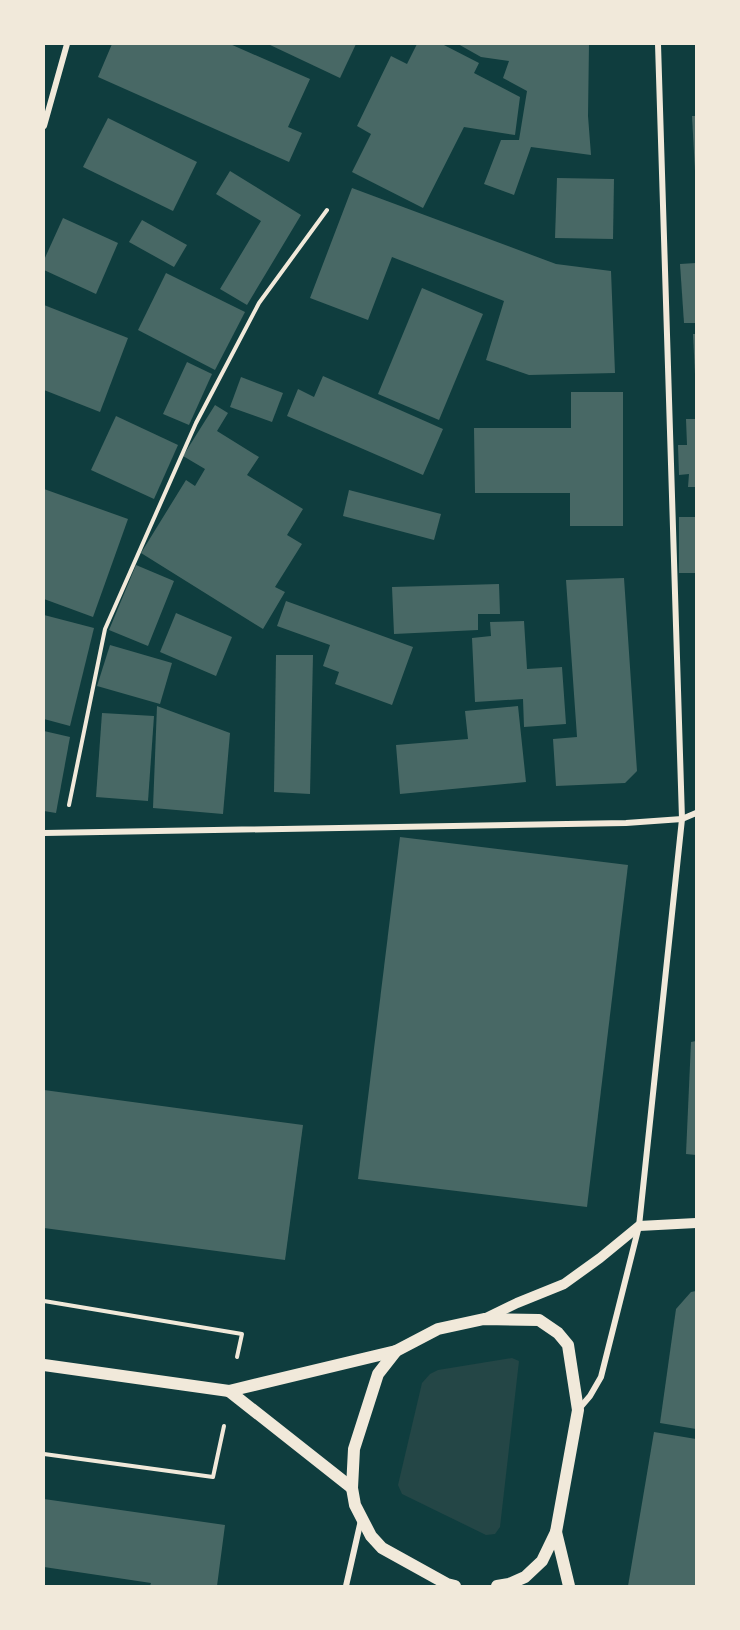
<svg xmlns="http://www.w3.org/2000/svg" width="740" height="1630" font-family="'Roboto Serif',serif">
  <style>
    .green { fill: #244646 }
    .building { fill: #486865 }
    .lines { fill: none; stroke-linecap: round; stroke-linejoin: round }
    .path { stroke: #f1e9da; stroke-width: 4 }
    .minor { stroke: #f1e9da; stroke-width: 6 }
    .tertiary { stroke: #f1e9da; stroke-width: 10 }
    .secondary { stroke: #f1e9da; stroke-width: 12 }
  </style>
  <rect width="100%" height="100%" fill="#0f3d3e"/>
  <!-- green -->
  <path class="green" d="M512,1358L519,1361L500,1527L495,1534L486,1535L402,1494L398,1485L422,1383L430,1374L438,1370Z"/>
  <!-- building -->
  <g class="building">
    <path d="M112,44H230L310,79L288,127L302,133L289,162L98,77Z"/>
    <path d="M268,44H356L340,78Z"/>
    <path d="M417,44H442L479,63L474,73L520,97L515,135L464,127L423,208L352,172L371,134L357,126L391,56L407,64Z"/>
    <path d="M458,44H589L588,116L591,155L531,147L514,195L484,184L501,140H519L527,91L503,78L509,61L481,57Z"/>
    <path d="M692,116H696V171H695Z"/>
    <path d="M108,118L197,162L173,211L83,167Z"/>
    <path d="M230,171L301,215L247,305L220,289L261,221L216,194Z"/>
    <path d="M557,178L614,179L613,239L555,238Z"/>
    <path d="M352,188L556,264L611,271L615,373L529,375L486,360L504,301L392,257L368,320L310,298Z"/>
    <path d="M63,218L118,243L96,294L44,270V260Z"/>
    <path d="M142,220L187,245L174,267L129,242Z"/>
    <path d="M696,263V323H684L680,264Z"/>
    <path d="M166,273L245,312L215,370L138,330Z"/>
    <path d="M422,288L483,314L439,420L378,394Z"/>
    <path d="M44,305L128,338L100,412L44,390Z"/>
    <path d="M693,334H696V374H695Z"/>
    <path d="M187,362L212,374L189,425L163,414Z"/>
    <path d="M323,376L443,429L423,475L287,416L298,389L314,397Z"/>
    <path d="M241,377L283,393L272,422L230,407Z"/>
    <path d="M571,392H623V526H570V493H475L474,428H571Z"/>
    <path d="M215,405L228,413L217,431L259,457L247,475L303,509L287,535L302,544L275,587L285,592L263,629L141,553L186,480L195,486L205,469L183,456Z"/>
    <path d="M116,416L178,445L154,499L91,470Z"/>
    <path d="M686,419H696V487H688L689,474L679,475L678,445H687Z"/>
    <path d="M44,489L128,519L93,617L44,599Z"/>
    <path d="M349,490L441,514L434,540L343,516Z"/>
    <rect x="679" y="517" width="17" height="56"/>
    <path d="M136,565L174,581L148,646L109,630Z"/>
    <path d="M624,578L637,771L625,783L556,786L553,739L577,737L566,580Z"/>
    <path d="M499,584L500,614H478V630L394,634L392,587Z"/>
    <path d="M286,601L413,647L392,705L335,684L339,672L323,666L330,645L277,626Z"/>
    <path d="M176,613L232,637L216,676L160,652Z"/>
    <path d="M44,615L94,628L70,726L44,719Z"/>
    <path d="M524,621L527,669L562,667L566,724L524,727L523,699L475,702L472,638L491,636L490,622Z"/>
    <path d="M110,645L172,663L160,704L97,686Z"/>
    <path d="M276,655H313L310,794L274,792Z"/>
    <path d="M157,706L230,733L223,814L153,808Z"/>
    <path d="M518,706L526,782L400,794L396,745L468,739L465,711Z"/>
    <path d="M102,713L154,716L148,801L96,797Z"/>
    <path d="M44,731L70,737L56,813L44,811Z"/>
    <path d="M400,837L628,865L587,1207L358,1179Z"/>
    <path d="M696,1041V1155L686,1154L691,1042Z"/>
    <path d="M44,1090L303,1125L285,1260L44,1228Z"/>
    <path d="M696,1291V1429L660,1423L676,1309L691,1292Z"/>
    <path d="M654,1432L696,1439V1586H628Z"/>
    <path d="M44,1499L225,1525L217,1586H150L151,1583L44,1567Z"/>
  </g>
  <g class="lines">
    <!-- path -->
    <g class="path">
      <path d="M69,805L105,629L196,423L259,303L327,210"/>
      <path d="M44,1301L242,1334L237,1357"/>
      <path d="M44,1454L213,1477L224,1426"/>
    </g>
    <!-- minor -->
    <g class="minor">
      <path d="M44,126L67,44"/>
      <path d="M44,833L626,823L682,819L696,813"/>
      <path d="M578,1410L590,1396L601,1377L639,1226L682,819L658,44"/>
      <path d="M346,1586L361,1520"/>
    </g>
    <!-- tertiary -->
    <path class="tertiary" d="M484,1319L517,1303L564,1284L600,1258L639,1226L696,1223"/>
    <!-- secondary -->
    <g class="secondary">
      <path d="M44,1365L229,1391L396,1351"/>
      <path d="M229,1391L352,1488"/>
      <path d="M556,1532L569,1586"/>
      <path d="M455,1586L447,1584L382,1548L371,1536L355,1505L352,1488L354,1449L378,1374L396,1351L438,1329L484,1319L539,1320L558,1333L568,1345L578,1410L556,1532L542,1561L525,1577L509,1584L497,1586"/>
    </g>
  </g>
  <!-- border -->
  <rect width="740" height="1630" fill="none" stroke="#f1e9da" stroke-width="90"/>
</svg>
